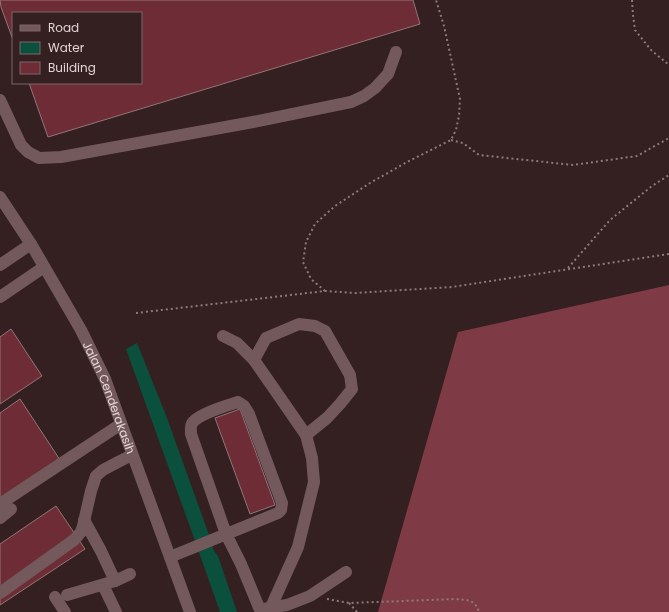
<svg xmlns="http://www.w3.org/2000/svg" width="669" height="612" font-family="Poppins,sans-serif">
  <style>
    .forest { fill: #7e3b45 }
    .water { fill: #0a503c }
    .building { fill: #6d2c36; stroke: #917678 }
    .lines { fill: none; stroke-linecap: round; stroke-linejoin: round }
    .path { stroke: #8d7a7c; stroke-width: 2; stroke-dasharray: 2 3; stroke-linecap: butt }
    .minor { stroke: #73595c; stroke-width: 12 }
    .labels { text-anchor: middle; dominant-baseline: central; stroke-width: 4; stroke-linejoin: round; paint-order: stroke }
    .street-label { font-size: 12px; fill: #e3d3d4; stroke: #341f21 }
  </style>
  <rect width="100%" height="100%" fill="#341f21"/>
  <!-- forest -->
  <path class="forest" d="M669,285V612H378L458,332Z"/>
  <!-- water -->
  <path class="water" d="M137,343L167,418L209,535L214,551L218,556L237,612H220L195,541L126,349Z"/>
  <!-- building -->
  <g class="building">
    <path d="M0,0H413L420,24L48,137L29,83H141V13H13V40L1,7Z"/>
    <path d="M11,329L42,376L0,404V337Z"/>
    <path d="M20,399L64,466L0,509V413Z"/>
    <path d="M240,409L275,505L250,514L215,418Z"/>
    <path d="M56,506L85,549L0,605V544Z"/>
  </g>
  <g class="lines">
    <!-- path -->
    <g class="path">
      <path d="M632,0L633,15L635,30L651,50L669,65"/>
      <path d="M451,140L463,143L479,155L573,165L637,156L669,138"/>
      <path d="M568,268L610,220L652,186L669,175"/>
      <path d="M325,291L311,279L303,262L306,242L315,224L335,206L370,183L407,162L451,140L456,130L459,116L460,99L444,26L436,0"/>
      <path d="M136,313L325,291L355,293L452,287L669,254"/>
      <path d="M327,599L349,603L455,599C467,600 475,599 479,612"/>
      <path d="M349,603L357,612"/>
    </g>
    <!-- minor -->
    <g class="minor">
      <path d="M0,100L21,145L28,152L39,158L61,157L253,122L351,102L364,96L375,88L388,74L396,52"/>
      <path id="s1" d="M0,197L31,244L81,330L105,379L190,612"/>
      <path d="M0,265L31,244"/>
      <path d="M0,297L44,267"/>
      <path d="M223,336L237,343L254,360L306,435L312,458L314,482L298,547L271,607"/>
      <path d="M254,360L266,338L299,324L315,326L325,331L350,375L352,389L340,404L327,418L306,435"/>
      <path d="M0,504L121,424"/>
      <path d="M0,518L11,509"/>
      <path d="M84,520L101,551L115,581"/>
      <path d="M170,557L278,513L281,510L282,503L249,414L244,406L238,402C226,406 201,413 193,422C190,425 191,429 191,434L226,534L241,564L260,610"/>
      <path d="M103,585L116,612"/>
      <path d="M0,593L74,540L81,532L83,526L91,491L96,476L103,470L120,461L132,455"/>
      <path d="M67,595L115,581L130,574"/>
      <path d="M55,597L65,612"/>
      <path d="M264,609L287,605L310,596L346,572"/>
    </g>
  </g>
  <g class="labels">
    <!-- street labels -->
    <g class="street-label">
      <text stroke="none"><textPath href="#s1" startOffset="229">Jalan Cenderakasih</textPath></text>
    </g>
  </g>
  <!-- legend -->
  <rect x="12" y="12" width="130" height="72" fill="#341f21" stroke="#7a6769"/>
  <rect x="20" y="25" width="20" height="6" fill="#73595c" stroke="#7a6769"/>
  <text x="48" y="32" font-size="12" fill="#e3d3d4">Road</text>
  <rect x="20" y="42" width="20" height="12" fill="#0a503c" stroke="#7a6769"/>
  <text x="48" y="52" font-size="12" fill="#e3d3d4">Water</text>
  <rect x="20" y="62" width="20" height="12" fill="#6d2c36" stroke="#7a6769"/>
  <text x="48" y="72" font-size="12" fill="#e3d3d4">Building</text>
</svg>
